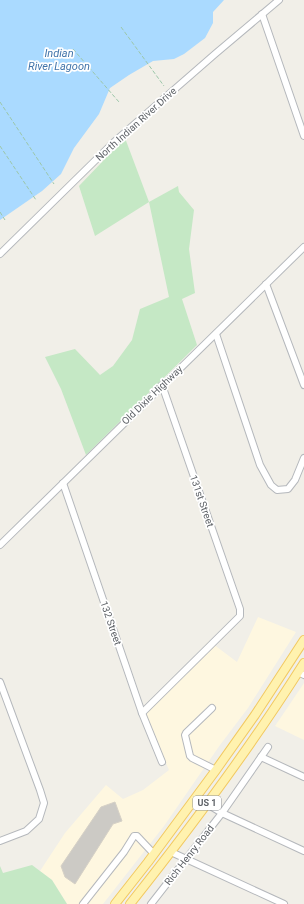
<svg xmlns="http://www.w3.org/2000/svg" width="304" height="904" font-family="Roboto,sans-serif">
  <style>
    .commercial { fill: #fef7e0 }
    .green { fill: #c5e8c5 }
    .water { fill: #aadaff }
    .building { fill: #cccac5; stroke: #d6d1c6 }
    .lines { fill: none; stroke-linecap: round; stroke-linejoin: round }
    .minor-casing { stroke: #b5b8bc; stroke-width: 8 }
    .major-casing { stroke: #f2c960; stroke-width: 10 }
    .path { stroke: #9cc7a9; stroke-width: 1; stroke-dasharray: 4 2; stroke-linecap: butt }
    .minor { stroke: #fff; stroke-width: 6 }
    .major { stroke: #fff2af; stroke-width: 8 }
    .labels { text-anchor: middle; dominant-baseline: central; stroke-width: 3.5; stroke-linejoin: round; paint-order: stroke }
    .shield { fill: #fff; stroke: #8f9295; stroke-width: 1 }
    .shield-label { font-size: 9px; font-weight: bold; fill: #5f6368 }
    .street-label { font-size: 10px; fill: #5f6368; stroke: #fff }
    .water-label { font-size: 11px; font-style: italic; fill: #4174aa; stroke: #fff }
  </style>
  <rect width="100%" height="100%" fill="#f1efe8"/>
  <!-- commercial -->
  <g class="commercial">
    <path d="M258,617L296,632L248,708L220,745L164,826L103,904H67L52,880L40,871L65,833L106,785L123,799L143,790L169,770L144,711L209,641L237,662Z"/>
    <path d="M304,683V740L275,726Z"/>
  </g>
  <!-- green -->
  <g class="green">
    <path d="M125,138L149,202L178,186L179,192L194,210L189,249L195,293L182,299L197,345L86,455L61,389L45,357L75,349L100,375L113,366L132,340L140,309L169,297L149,202L95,236L79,186Z"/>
    <path d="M32,865L52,880L67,904H0V866L3,873Z"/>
  </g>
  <!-- water -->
  <path class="water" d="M0,0H224L213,12V23L205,38L184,54L174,59L153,61L129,75L110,88L99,114L74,148L61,174L42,191L0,220Z"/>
  <!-- building -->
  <path class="building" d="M115,802L122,821L113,824L75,884L65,877L61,866L101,807Z"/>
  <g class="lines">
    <!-- minor casing -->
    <g class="minor-casing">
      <g id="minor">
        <path d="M262,14L304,136"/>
        <path d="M0,254L114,142L215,54L279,0"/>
        <path d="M266,284L304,385"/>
        <path d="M216,334L260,465L271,485L277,490L288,489L295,480L304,458"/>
        <path d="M63,483L142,713L162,762"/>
        <path d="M0,545L304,247"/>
        <path d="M298,672L304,675"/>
        <path d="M0,682L40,790L44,803L39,819L26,831L0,841"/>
        <path d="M212,708L186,733L185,735L190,756L192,758L216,770"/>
        <path d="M142,713L240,616V609L162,385"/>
        <path d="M261,757L304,777"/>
        <path d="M207,804L222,813L304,851"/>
        <path d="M171,852L284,904"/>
        <path d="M83,904L124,852L134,836H137L154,854"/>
        <path d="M151,904L222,813L268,747"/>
      </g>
    </g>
    <!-- major casing -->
    <g class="major-casing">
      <g id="major">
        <path d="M115,904L148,862L216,770L255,715L304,640"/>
        <path d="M130,904C192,826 251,747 304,663"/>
      </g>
    </g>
    <!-- path -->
    <g class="path">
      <path d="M121,27L164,86"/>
      <path d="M73,49L119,102"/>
      <path d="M0,102L54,184"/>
      <path d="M0,146L36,200"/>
      <path d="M0,212L5,220"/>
    </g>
    <!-- minor -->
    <use href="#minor" class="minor"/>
    <!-- major -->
    <use href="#major" class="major"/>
  </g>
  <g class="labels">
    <!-- shield labels -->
    <rect class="shield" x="193" y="796" width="28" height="14" rx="3"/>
    <g class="shield-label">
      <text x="207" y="803">US 1</text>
    </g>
    <!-- street labels -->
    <g class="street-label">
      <text transform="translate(136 124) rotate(-42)">North Indian River Drive</text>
      <text transform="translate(152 395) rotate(-44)">Old Dixie Highway</text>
      <text transform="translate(202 501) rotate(71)">131st Street</text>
      <text transform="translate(111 623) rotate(71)">132 Street</text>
      <text transform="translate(189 855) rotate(-52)">Rich Henry Road</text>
    </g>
    <!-- water labels -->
    <g class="water-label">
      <text x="59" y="53">Indian<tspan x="59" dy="13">River Lagoon</tspan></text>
    </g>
  </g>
</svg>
